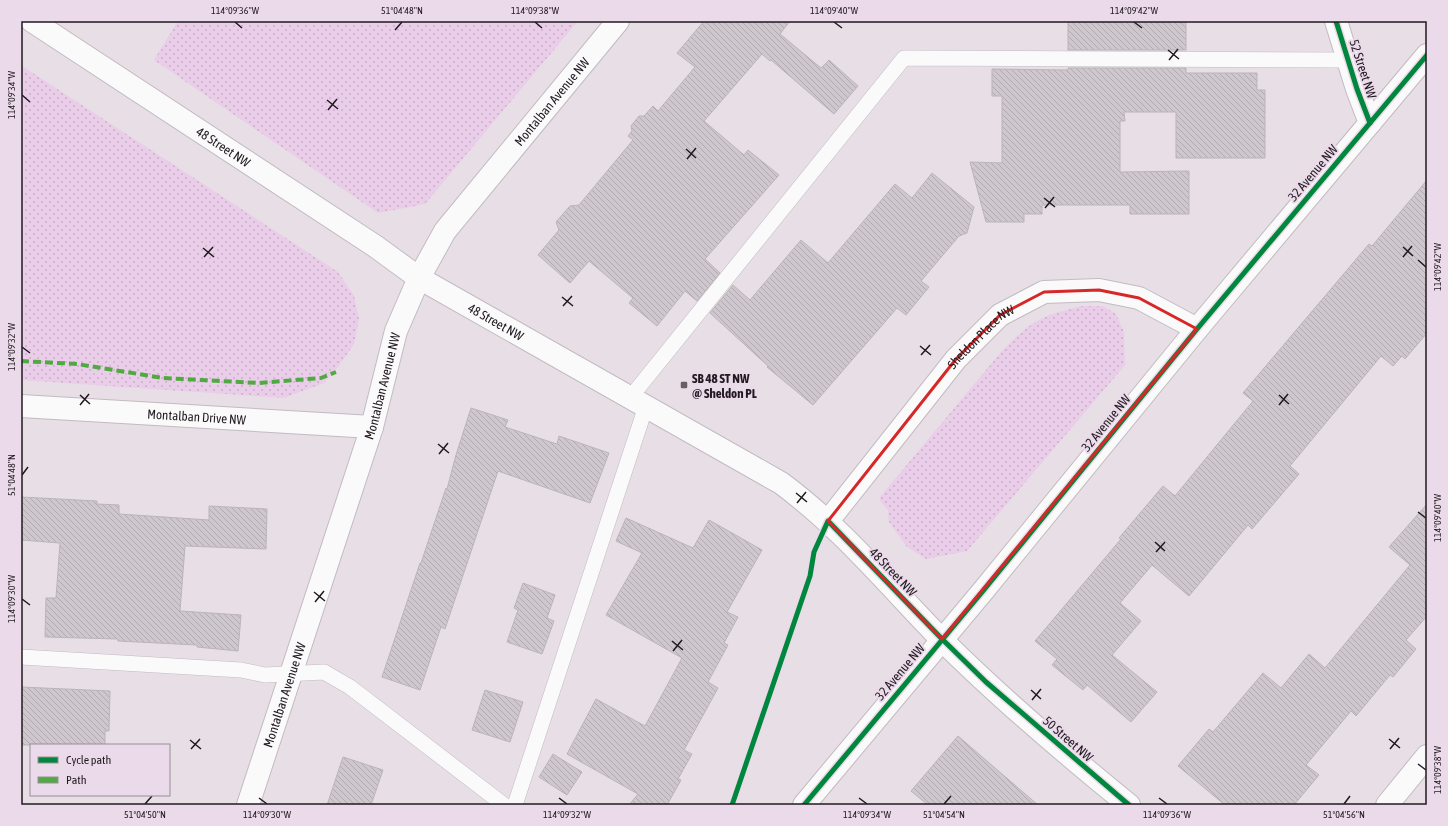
<svg xmlns="http://www.w3.org/2000/svg" width="1448" height="826" font-family="'Asap Condensed',sans-serif">
  <style>
    .park { fill: url(#park-dots) }
    .building { fill: url(#building-back-hatch); stroke: #bbb4ba }
    .lines { fill: none; stroke-linecap: round; stroke-linejoin: round }
    .service-casing { stroke: #c2bbc1; stroke-width: 16 }
    .minor-casing { stroke: #c2bbc1; stroke-width: 24 }
    .tertiary-casing { stroke: #c2bbc1; stroke-width: 24 }
    .service { stroke: #fbfafb; stroke-width: 15 }
    .minor { stroke: #fbfafb; stroke-width: 22 }
    .tertiary { stroke: #fbfafb; stroke-width: 22 }
    .quiet { stroke: #52a943; stroke-width: 4; stroke-dasharray: 8 4; stroke-linecap: butt }
    .cycleway-casing { stroke: #ebdae9; stroke-width: 8 }
    .cycleway { stroke: #00873e; stroke-width: 5 }
    .marked { fill: none; stroke: #d62828; stroke-width: 3; stroke-linejoin: round }
    .ticks { fill: none; stroke: #201a20; stroke-width: 1.5 }
    .poi-dot { fill: #665f65; stroke: #ebdae9; stroke-width: 1.5 }
    .labels { text-anchor: middle; dominant-baseline: central; stroke-width: 4; stroke-linejoin: round; paint-order: stroke }
    .street-label { font-size: 13px; fill: #201a20; stroke: #ebdae9 }
    .poi-label { font-size: 13px; font-weight: bold; fill: #201a20; stroke: #ebdae9; text-anchor: start }
    .neatline { fill: none; stroke: #201a20; stroke-width: 1.5 }
    .ticks-label { font-size: 10px; text-anchor: middle; fill: #201a20 }
  </style>
  <defs>
    <pattern id="park-dots" width="8" height="8" patternUnits="userSpaceOnUse"><rect width="8" height="8" fill="#eacde8"/><path d="M2 2h.1M6 6h.1" fill="none" stroke="#c8afc7" stroke-width="1.8" stroke-linecap="round"/></pattern>
    <pattern id="building-back-hatch" width="6" height="6" patternUnits="userSpaceOnUse"><rect width="6" height="6" fill="#cec7ce"/><path d="M-1 5l2 2M0 0l6 6M5-1l2 2" fill="none" stroke="#b1aab1"/></pattern>
  </defs>
  <rect width="100%" height="100%" fill="#e7dee6"/>
  <!-- park -->
  <g class="park">
    <path d="M178,21H578L425,204L378,213L154,60Z"/>
    <path d="M22,66L338,272L354,296L359,319L354,344L338,367L324,383L284,398L21,380Z"/>
    <path d="M1082,306H1103L1116,314L1124,332L1125,365L967,551L926,559L907,547L889,522L888,510L880,501V497L1001,352C1012,341 1023,329 1037,321C1051,313 1067,310 1082,306Z"/>
  </g>
  <!-- building -->
  <g class="building">
    <path d="M704,21H790L780,34L821,68L829,60L858,86L834,114L771,60L770,61L762,54L704,121L744,155L748,150L779,175L705,259L720,273L697,301L685,291L657,326L629,303L633,298L589,261L570,283L538,255L559,230L556,222L570,206L579,205L633,140L628,136L632,131L631,126L639,116H644L653,106L658,111L695,67L677,53Z"/>
    <rect x="1068" y="21" width="118" height="29"/>
    <path d="M1068,68H1186V73H1257V90H1265V158H1176V112H1124L1125,121H1120V172L1189,171V214H1130V205H1042V214H1024V222H986L970,162L1002,163V96H992V69L1068,70Z"/>
    <path d="M932,173L974,207L967,233L959,236L921,281L929,287L906,315L897,308L813,405L767,367L768,366L710,313L733,285L750,300L801,240L828,263L895,184L912,198Z"/>
    <path d="M1427,180V333L1405,359L1402,356L1393,366L1381,356L1290,466L1299,474L1252,529L1248,525L1189,596L1152,565L1120,603L1141,621L1112,655L1157,692L1131,722L1087,685L1083,690L1052,665L1057,659L1035,641L1121,539L1119,538L1163,486L1175,496L1253,401L1243,393L1369,244L1372,246Z"/>
    <path d="M471,408L508,420L505,427L557,444L559,436L609,453L590,503L498,471L445,629L441,627L420,690L382,677L420,563H421L446,488L447,489L456,455Z"/>
    <path d="M21,497L97,501V504L119,505V514L209,520V506L267,509L266,549L185,546L180,611L241,615L238,651L197,647V645L118,641V639L45,637L46,598H56L60,543L21,540Z"/>
    <path d="M1427,504V616L1406,640L1416,649L1393,677L1390,675L1356,716L1351,711L1306,765L1319,775L1294,805H1225L1178,766L1209,729L1213,732L1263,673L1281,688L1309,654L1325,668L1410,565L1389,547Z"/>
    <path d="M626,518L693,548L709,520L762,550L727,612L738,617L724,643L728,645L708,682L718,688L684,750L692,754L678,779L681,780L667,805H629L638,794L567,754L596,699L645,726L682,658L606,615L642,553L616,541Z"/>
    <path d="M523,583L555,595L547,618L554,621L542,654L507,642L518,610L514,608Z"/>
    <path d="M21,687L110,691L109,731H105V745H21Z"/>
    <path d="M485,690L523,702L510,742L472,730Z"/>
    <path d="M958,736L1038,805H928L911,791Z"/>
    <path d="M553,754L582,772L567,795L539,777Z"/>
    <path d="M343,757L383,770L371,805H327Z"/>
  </g>
  <g class="lines">
    <!-- service casing -->
    <g class="service-casing">
      <g id="service">
        <path d="M630,398L904,58L1348,60"/>
        <path d="M21,657L241,670L265,675L324,672L350,687L504,805"/>
        <path d="M515,805L646,406"/>
      </g>
    </g>
    <!-- minor casing -->
    <g class="minor-casing">
      <g id="minor">
        <path id="s1" d="M32,21L375,246L419,278L781,483C842,528 890,587 943,641C1001,699 1065,753 1129,805"/>
        <path d="M1336,21L1357,89L1370,123"/>
        <path id="s2" d="M21,406L372,427"/>
        <path id="s3" d="M828,521L956,359L1000,315L1044,292L1099,290L1139,298L1197,329"/>
        <path id="s4" d="M248,805L372,427L396,331L419,278L445,231L618,21"/>
        <path d="M1387,805L1427,756"/>
      </g>
    </g>
    <!-- tertiary casing -->
    <g class="tertiary-casing">
      <path id="tertiary" d="M804,805L983,591L1197,329L1427,55"/>
    </g>
    <!-- service -->
    <use href="#service" class="service"/>
    <!-- minor -->
    <use href="#minor" class="minor"/>
    <!-- tertiary -->
    <use href="#tertiary" class="tertiary"/>
    <!-- quiet -->
    <path class="quiet" d="M21,361L77,364L163,378L259,383L321,378L336,372"/>
    <!-- cycleway casing -->
    <g class="cycleway-casing">
      <g id="cycleway">
        <path d="M1336,21L1357,89L1370,123"/>
        <path d="M732,805L810,576L814,552L828,521L942,639L986,682L1129,805"/>
        <path d="M804,805L983,591L1197,329L1427,55"/>
      </g>
    </g>
    <!-- cycleway -->
    <use href="#cycleway" class="cycleway"/>
  </g>
  <!-- marked area -->
  <path class="marked" d="M1099,290L1139,298L1197,329L942,639L828,521L956,359L1000,315L1044,292Z"/>
  <!-- ticks -->
  <path class="ticks" d="M235,22L242,28M535,22L542,28M834,22L842,28M1134,22L1142,28M395,30L402,22M1168,50L1179,59M1169,60L1178,49M22,95L30,102M327,100L338,109M328,110L337,99M686,149L696,158M687,159L696,148M1044,198L1055,207M1045,208L1054,197M1403,247L1413,256M203,248L214,257M204,257L213,247M1403,257L1412,246M1418,260L1426,267M562,297L573,306M563,306L572,296M920,346L931,355M22,347L30,353M921,355L930,345M80,395L90,404M1279,395L1289,404M80,405L89,394M1279,405L1288,394M438,444L449,453M439,454L448,443M22,475L28,467M796,493L807,502M797,503L806,492M1418,512L1426,518M1155,542L1165,551M1156,552L1165,542M314,592L325,601M22,599L30,605M315,602L324,591M672,641L683,650M673,651L682,640M1031,690L1041,699M1032,700L1041,689M1389,739L1400,748M190,740L201,749M191,749L200,739M1390,749L1399,738M1418,764L1426,770M259,798L267,804M559,798L567,804M859,798L867,804M1159,798L1167,804M145,804L152,796M944,804L951,796M1344,804L1350,796"/>
  <!-- markers -->
  <rect class="poi-dot" x="680" y="381" width="8" height="8" rx="2"/>
  <g class="labels">
    <!-- street labels -->
    <g class="street-label">
      <text transform="translate(1363 69) rotate(72)">52 Street NW</text>
      <text stroke="none"><textPath href="#s4" startOffset="776">Montalban Avenue NW</textPath></text>
      <text stroke="none"><textPath href="#s1" startOffset="229">48 Street NW</textPath></text>
      <text transform="translate(1313 173) rotate(-50)">32 Avenue NW</text>
      <text stroke="none"><textPath href="#s1" startOffset="553">48 Street NW</textPath></text>
      <text stroke="none"><textPath href="#s3" startOffset="240">Sheldon Place NW</textPath></text>
      <text stroke="none"><textPath href="#s4" startOffset="440">Montalban Avenue NW</textPath></text>
      <text stroke="none"><textPath href="#s2" startOffset="176">Montalban Drive NW</textPath></text>
      <text transform="translate(1106 423) rotate(-51)">32 Avenue NW</text>
      <text transform="translate(893 572) rotate(46)">48 Street NW</text>
      <text transform="translate(900 672) rotate(-50)">32 Avenue NW</text>
      <text stroke="none"><textPath href="#s4" startOffset="116">Montalban Avenue NW</textPath></text>
      <text transform="translate(1068 739) rotate(41)">50 Street NW</text>
    </g>
    <!-- poi labels -->
    <g class="poi-label">
      <text x="692" y="378">SB 48 ST NW<tspan x="692" dy="15">@ Sheldon PL</tspan></text>
    </g>
  </g>
  <!-- border -->
  <rect width="1448" height="826" fill="none" stroke="#ebdae9" stroke-width="44"/>
  <!-- legend -->
  <rect x="30" y="744" width="140" height="52" fill="#ebdae9" stroke="#9a8d99"/>
  <rect x="38" y="757" width="20" height="6" fill="#00873e" stroke="#9a8d99"/>
  <text x="66" y="764" font-size="12" fill="#201a20">Cycle path</text>
  <rect x="38" y="777" width="20" height="6" fill="#52a943" stroke="#9a8d99"/>
  <text x="66" y="784" font-size="12" fill="#201a20">Path</text>
  <rect x="22" y="22" width="1404" height="782" class="neatline"/>
  <g class="ticks-label">
    <text x="235" y="14">114°09'36"W</text>
    <text x="402" y="14">51°04'48"N</text>
    <text x="535" y="14">114°09'38"W</text>
    <text x="834" y="14">114°09'40"W</text>
    <text x="1134" y="14">114°09'42"W</text>
    <text transform="translate(11 95) rotate(-90)" y="4">114°09'34"W</text>
    <text transform="translate(1437 267) rotate(-90)" y="4">114°09'42"W</text>
    <text transform="translate(11 347) rotate(-90)" y="4">114°09'32"W</text>
    <text transform="translate(11 475) rotate(-90)" y="4">51°04'48"N</text>
    <text transform="translate(1437 518) rotate(-90)" y="4">114°09'40"W</text>
    <text transform="translate(11 599) rotate(-90)" y="4">114°09'30"W</text>
    <text transform="translate(1437 770) rotate(-90)" y="4">114°09'38"W</text>
    <text x="145" y="818">51°04'50"N</text>
    <text x="267" y="818">114°09'30"W</text>
    <text x="567" y="818">114°09'32"W</text>
    <text x="867" y="818">114°09'34"W</text>
    <text x="944" y="818">51°04'54"N</text>
    <text x="1167" y="818">114°09'36"W</text>
    <text x="1344" y="818">51°04'56"N</text>
  </g>
</svg>
